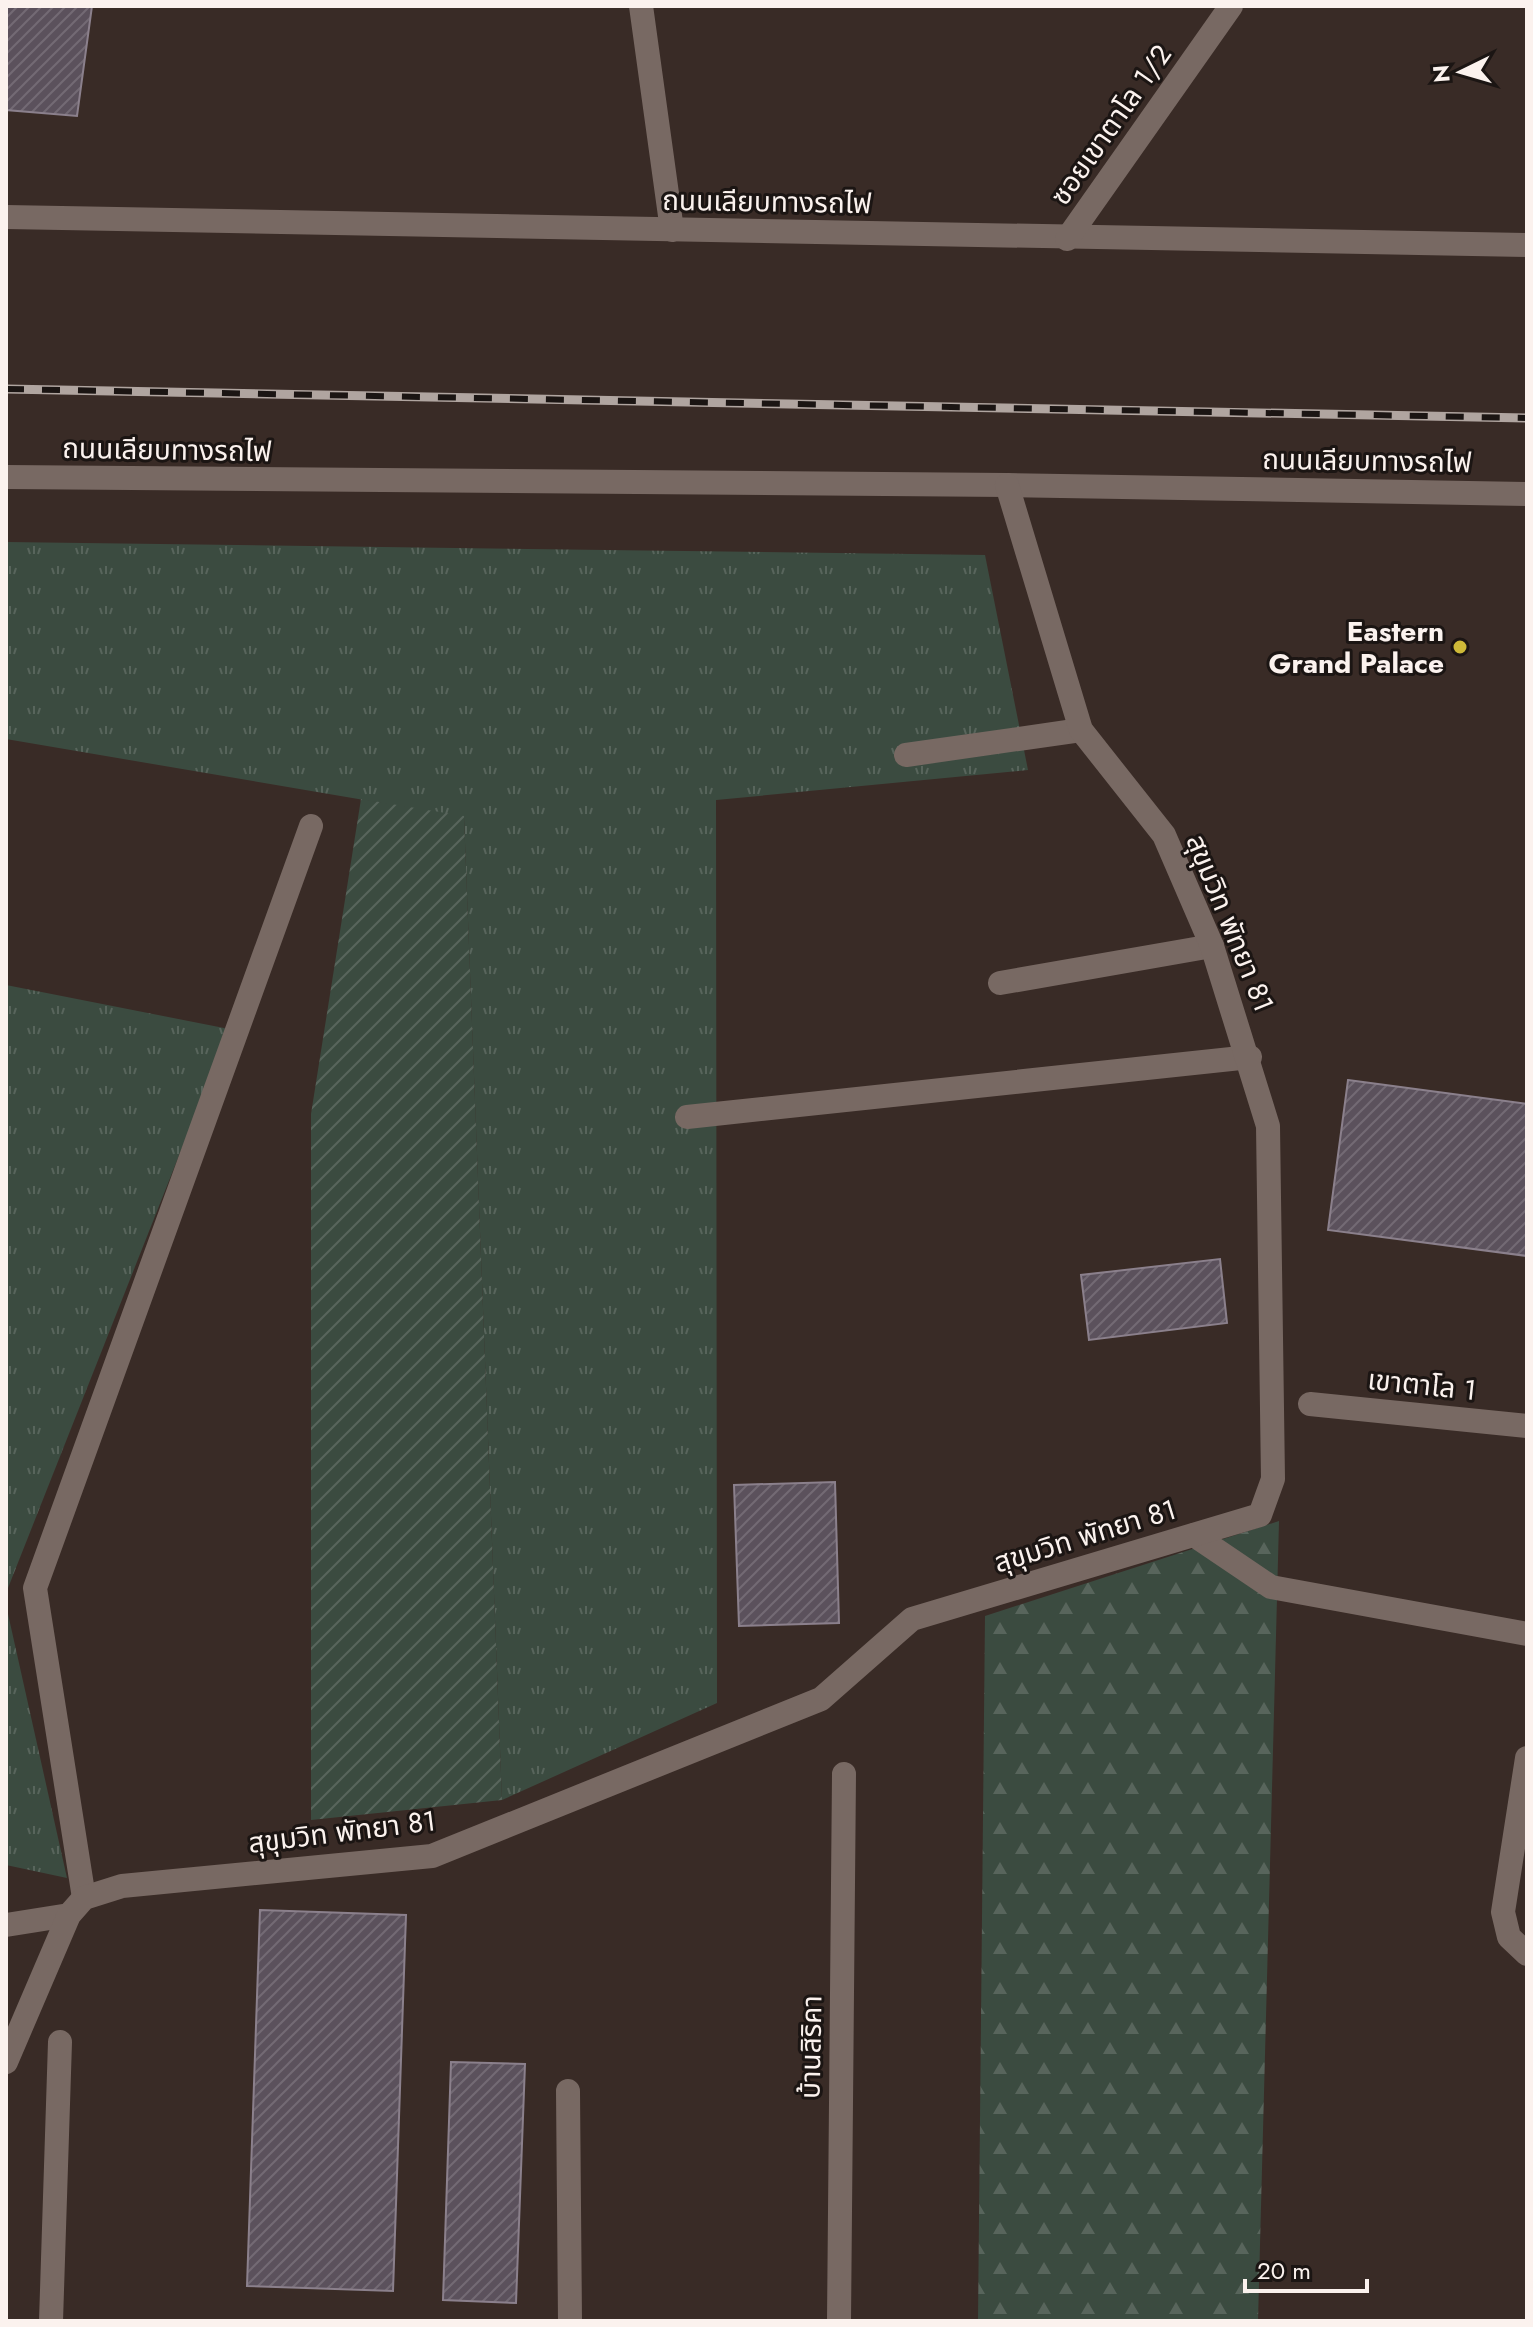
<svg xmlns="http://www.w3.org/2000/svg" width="1533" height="2327" font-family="Jost,'Noto Sans Thai',sans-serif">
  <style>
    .grass { fill: url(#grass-tufts) }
    .forest { fill: url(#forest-firs) }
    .garden { fill: url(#garden-furrows) }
    .building { fill: url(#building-hatch); stroke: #8b808c; stroke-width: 2 }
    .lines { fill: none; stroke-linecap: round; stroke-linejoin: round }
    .minor { stroke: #786963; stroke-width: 24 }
    .rail-casing { stroke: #b0a5a0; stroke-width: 9 }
    .rail { stroke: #1b1513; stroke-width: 6; stroke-dasharray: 18; stroke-linecap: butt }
    .poi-dot { fill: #ceb938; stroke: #1b1513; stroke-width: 3 }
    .labels { text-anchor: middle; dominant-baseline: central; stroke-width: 6; stroke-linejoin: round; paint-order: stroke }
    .street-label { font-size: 28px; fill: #fbf2ee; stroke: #1b1513 }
    .poi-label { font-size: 28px; font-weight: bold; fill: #fbf2ee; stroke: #1b1513; text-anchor: end }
  </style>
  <defs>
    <pattern id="grass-tufts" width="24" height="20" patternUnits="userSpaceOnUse" patternTransform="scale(2)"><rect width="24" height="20" fill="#3b4b40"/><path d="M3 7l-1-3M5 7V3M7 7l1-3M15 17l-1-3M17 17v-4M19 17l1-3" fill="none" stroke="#58655c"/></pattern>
    <pattern id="forest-firs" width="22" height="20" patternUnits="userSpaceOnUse" patternTransform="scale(2)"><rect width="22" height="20" fill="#3b4b40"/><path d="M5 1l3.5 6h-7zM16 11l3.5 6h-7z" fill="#58655c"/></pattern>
    <pattern id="garden-furrows" width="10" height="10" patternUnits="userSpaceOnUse" patternTransform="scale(2)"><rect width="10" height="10" fill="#3b4b40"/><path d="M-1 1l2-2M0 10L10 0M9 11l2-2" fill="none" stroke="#58655c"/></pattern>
    <pattern id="building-hatch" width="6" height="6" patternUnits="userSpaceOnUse" patternTransform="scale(2)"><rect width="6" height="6" fill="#5b515c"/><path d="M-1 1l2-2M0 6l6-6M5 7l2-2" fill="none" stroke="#736a74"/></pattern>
  </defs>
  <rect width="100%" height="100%" fill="#392b26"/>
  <!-- grass -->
  <g class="grass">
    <path d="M6,542L985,555L1028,770L716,800L717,1703L502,1800L464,817L6,739Z"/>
    <path d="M6,985L229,1029L6,1593Z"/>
    <path d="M6,1605L67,1878L6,1865Z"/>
  </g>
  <!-- forest -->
  <path class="forest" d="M1279,1521L1258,2321H978L985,1616Z"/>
  <!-- garden -->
  <path class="garden" d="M361,799L464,816L502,1800L311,1820V1114Z"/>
  <!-- building -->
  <g class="building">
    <path d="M6,6H92L77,116L6,110Z"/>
    <path d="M1348,1080L1527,1104V1256L1328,1230Z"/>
    <path d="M1220,1259L1227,1323L1089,1340L1081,1275Z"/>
    <path d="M835,1482L839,1623L739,1626L734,1485Z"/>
    <path d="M260,1910L406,1915L393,2291L247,2286Z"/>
    <path d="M451,2062L525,2064L516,2303L443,2300Z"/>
  </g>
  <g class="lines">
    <!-- minor -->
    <g class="minor">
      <path d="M641,6L672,230"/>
      <path d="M6,217L1527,245"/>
      <path d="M1067,239L1231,6"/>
      <path d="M6,477L1007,485L1527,494"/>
      <path d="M906,755L1081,730"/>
      <path d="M1000,983L1212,946"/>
      <path d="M687,1117L1250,1057"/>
      <path d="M1310,1404L1527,1426"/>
      <path d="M1194,1535L1271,1587L1527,1634"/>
      <path d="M1527,1758L1503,1912L1509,1937L1527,1954"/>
      <path d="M84,1898L35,1588L311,826"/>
      <path d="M6,1925L69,1915"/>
      <path d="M6,2062L69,1915L84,1898L122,1886L432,1856L821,1699L912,1619L1260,1515L1273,1479L1268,1126L1212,946L1164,835L1081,730L1007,485"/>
      <path d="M568,2091L570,2321"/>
      <path d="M51,2321L60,2042"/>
      <path d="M839,2321L844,1774"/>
    </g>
    <!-- rail casing -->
    <g class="rail-casing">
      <path id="rail" d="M6,389L1527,418"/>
    </g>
    <!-- rail -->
    <use href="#rail" class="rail"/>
  </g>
  <!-- markers -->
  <circle class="poi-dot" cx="1460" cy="647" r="8"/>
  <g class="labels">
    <!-- street labels -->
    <g class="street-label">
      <text transform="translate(1111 125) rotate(-55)">ซอยเขาตาโล 1/2</text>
      <text transform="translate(767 202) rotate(1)">ถนนเลียบทางรถไฟ</text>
      <text transform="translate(167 450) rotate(1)">ถนนเลียบทางรถไฟ</text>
      <text transform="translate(1367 461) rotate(1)">ถนนเลียบทางรถไฟ</text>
      <text transform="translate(1230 923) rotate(68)">สุขุมวิท พัทยา 81</text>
      <text transform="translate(1422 1385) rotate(6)">เขาตาโล 1</text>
      <text transform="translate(1085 1536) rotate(-17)">สุขุมวิท พัทยา 81</text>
      <text transform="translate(342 1832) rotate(-7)">สุขุมวิท พัทยา 81</text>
      <text transform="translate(811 2047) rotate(-89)">บ้านสิริคา</text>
    </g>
    <!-- poi labels -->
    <g class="poi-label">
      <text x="1444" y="631">Eastern<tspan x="1444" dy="32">Grand Palace</tspan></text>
    </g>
  </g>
  <!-- border -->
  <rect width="1533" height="2327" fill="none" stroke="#fbf2ee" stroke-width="16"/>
  <!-- north arrow -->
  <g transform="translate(1461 72) rotate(265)" stroke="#1b1513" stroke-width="6" paint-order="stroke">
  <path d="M0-6L14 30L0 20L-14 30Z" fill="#fbf2ee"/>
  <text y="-12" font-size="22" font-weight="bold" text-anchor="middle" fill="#fbf2ee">N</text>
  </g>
  <!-- scale -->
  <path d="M1245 2279v12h122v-12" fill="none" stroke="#fbf2ee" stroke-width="4"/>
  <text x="1257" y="2279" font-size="24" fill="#fbf2ee" stroke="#1b1513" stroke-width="6" paint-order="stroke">20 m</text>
</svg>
